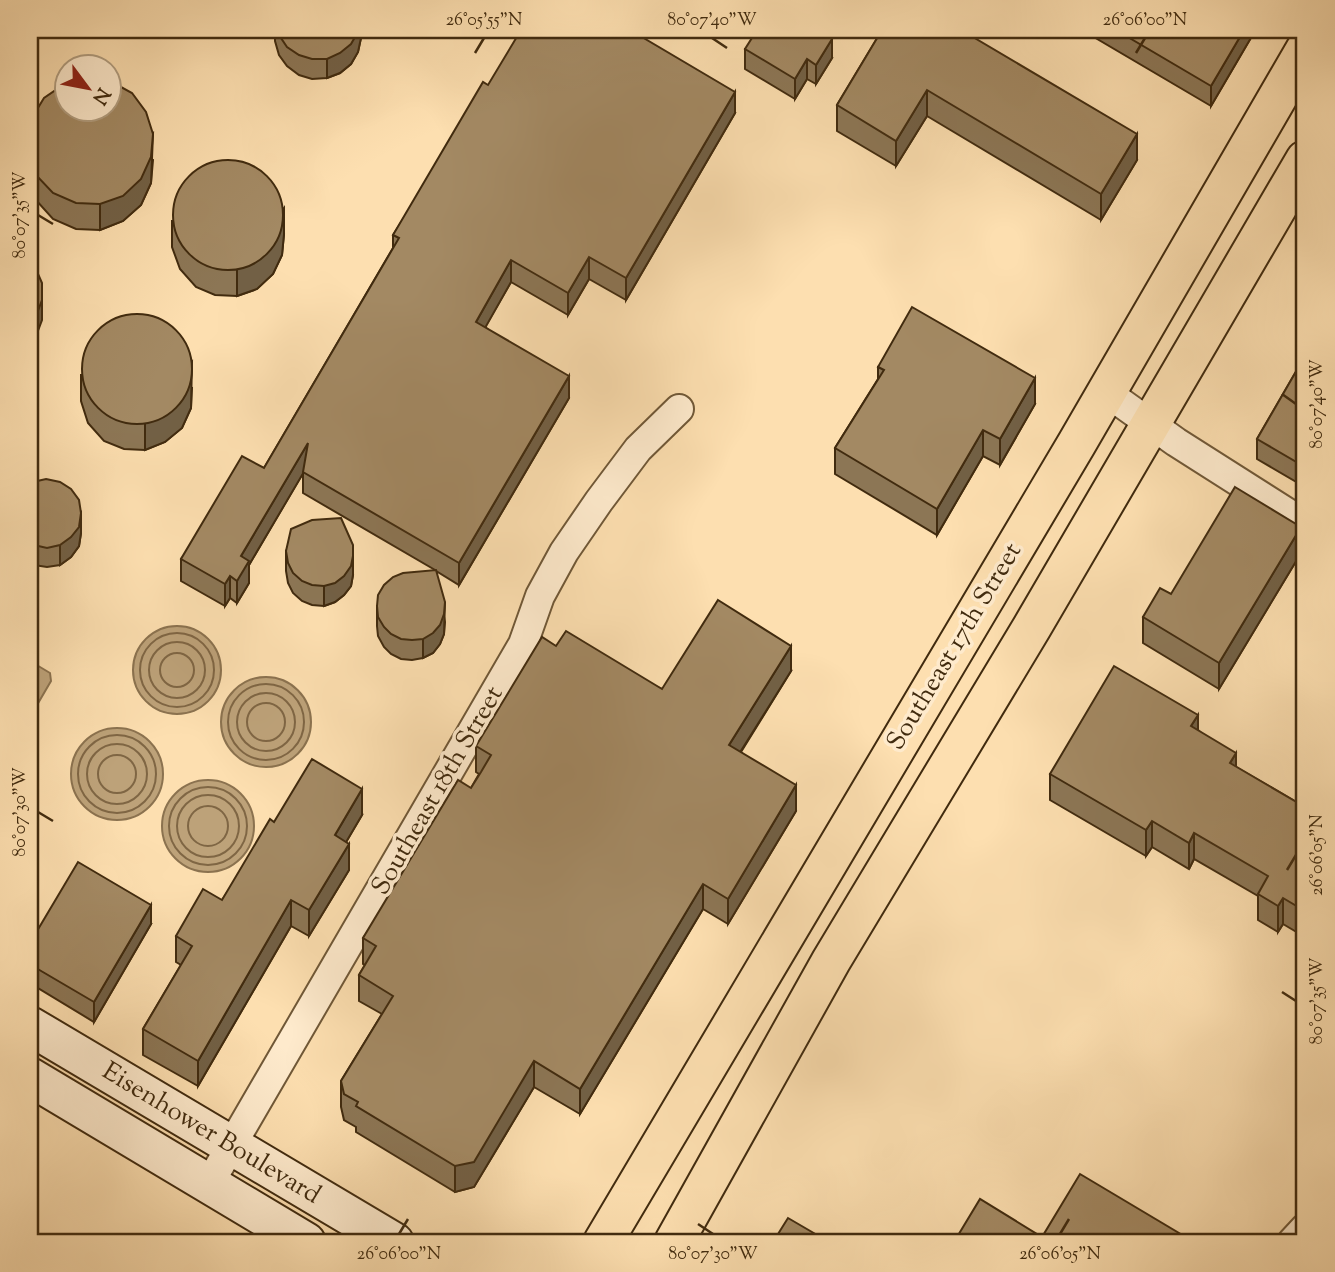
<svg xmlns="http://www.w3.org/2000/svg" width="1335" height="1272" font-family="'Sorts Mill Goudy',serif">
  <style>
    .water { fill: #bda279; stroke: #8b724f; stroke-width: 2 }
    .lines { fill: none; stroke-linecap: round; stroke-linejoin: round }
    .shore { stroke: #7f6644; stroke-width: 2 }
    .street-casing { stroke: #705837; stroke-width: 32 }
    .secondary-casing { stroke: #412b0f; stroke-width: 42 }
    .primary-casing { stroke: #412b0f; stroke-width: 42 }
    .street { stroke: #feeacc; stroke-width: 28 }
    .secondary { stroke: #feeacc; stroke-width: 38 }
    .primary { stroke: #fddfb0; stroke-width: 38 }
    .wall { fill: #8c7655; stroke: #412b0f; stroke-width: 2 }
    .shaded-wall { fill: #726045; stroke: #412b0f; stroke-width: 2 }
    .building { fill: #a38963; stroke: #412b0f; stroke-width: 2 }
    .ticks { fill: none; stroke: #412b0f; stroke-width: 2.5 }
    .labels { text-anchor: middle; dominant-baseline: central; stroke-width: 7; stroke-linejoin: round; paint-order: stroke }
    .street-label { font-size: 26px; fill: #412b0f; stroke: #feeacc }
    .neatline { fill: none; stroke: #412b0f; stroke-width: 2.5 }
    .ticks-label { font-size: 18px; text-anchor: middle; fill: #412b0f }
  </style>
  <rect width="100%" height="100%" fill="#fddfb0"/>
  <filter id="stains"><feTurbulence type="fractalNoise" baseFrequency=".00286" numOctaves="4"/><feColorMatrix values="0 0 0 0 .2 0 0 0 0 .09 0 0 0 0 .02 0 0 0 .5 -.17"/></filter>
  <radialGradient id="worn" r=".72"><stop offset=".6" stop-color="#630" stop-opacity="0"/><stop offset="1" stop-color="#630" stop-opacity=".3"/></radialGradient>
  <!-- water -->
  <g class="water">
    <circle cx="177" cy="670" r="44"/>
    <path d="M30,661L50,673L51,681L30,717Z"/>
    <circle cx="266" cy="722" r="45"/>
    <circle cx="117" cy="774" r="46"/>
    <circle cx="208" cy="826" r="46"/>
  </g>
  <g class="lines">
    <!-- shore -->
    <g class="shore">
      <circle cx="177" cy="670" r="37"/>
      <circle cx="177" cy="670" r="28"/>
      <circle cx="177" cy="670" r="17"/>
      <circle cx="266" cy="722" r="38"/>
      <circle cx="266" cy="722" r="29"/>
      <circle cx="266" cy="722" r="19"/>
      <circle cx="117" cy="774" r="39"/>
      <circle cx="117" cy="774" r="30"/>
      <circle cx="117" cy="774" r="19"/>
      <circle cx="208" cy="826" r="39"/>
      <circle cx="208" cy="826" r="31"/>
      <circle cx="208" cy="826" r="20"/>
    </g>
    <!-- street casing -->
    <g class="street-casing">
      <g id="street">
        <path d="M1106,392L1176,442L1305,524"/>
        <path d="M209,1184L523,644L540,596L564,552L599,501L638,449L679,409"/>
        <path d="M1292,1242L1305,1228"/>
      </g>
    </g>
    <!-- secondary casing -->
    <g class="secondary-casing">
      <g id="secondary">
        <path d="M30,1026L394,1242"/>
        <path d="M30,1077L306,1242"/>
      </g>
    </g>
    <!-- primary casing -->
    <g class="primary-casing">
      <g id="primary">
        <path d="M603,1242L1077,443L1305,50"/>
        <path d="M674,1242L831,961L1032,627L1305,160"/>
      </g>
    </g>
    <!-- street -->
    <use href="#street" class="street"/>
    <!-- secondary -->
    <use href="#secondary" class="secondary"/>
    <!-- primary -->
    <use href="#primary" class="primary"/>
  </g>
  <!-- wall -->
  <g class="wall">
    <path d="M275,30H361V38L358,52L351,64L340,73L327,78L312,79L299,75L287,66L279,55L275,41Z"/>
    <path d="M882,30L1137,160L1101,220L927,116L896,166L837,131V105Z"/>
    <path d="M1082,30H1252V36L1211,106Z"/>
    <path d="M745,49L832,58L816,84L807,79L795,99L745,69Z"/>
    <path d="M488,85L735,113L626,300L589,279L568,315L511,282L485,327L569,398L459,585L436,571L445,622L444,634L440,644L433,653L423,658L412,660L401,659L391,654L384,647L378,636L377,626V606L435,570L303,493V473L249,565V583L237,603L230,598L225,606L181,581V559L264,468L393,248V235Z"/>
    <path d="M30,123L153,160L151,183L141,205L123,221L100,230L76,229L53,219L35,199L30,182Z"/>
    <path d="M172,221L284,234L282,255L273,274L257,289L237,296L215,295L196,287L180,269L172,247Z"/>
    <path d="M1305,356V487L1257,459V439Z"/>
    <path d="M878,367L1035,404L1000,465L983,456L937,535L835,474V448L878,379Z"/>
    <path d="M81,375L192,388L191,408L182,428L165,442L145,450L124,449L104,441L88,423L81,401Z"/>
    <path d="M30,485L81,533L79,546L71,557L60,565L47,567L34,565L30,562Z"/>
    <path d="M286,551L353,575L351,586L344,595L335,602L324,606L312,605L302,601L293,593L288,583L286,571Z"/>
    <path d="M1301,553L1219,689L1143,643V617L1171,594Z"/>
    <path d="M556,646L662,689L791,671L741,752L796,811L728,924L703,909L580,1114L534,1087L474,1187L455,1192L356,1132V1127L344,1120L341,1107V1081L382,1014L359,1001V975L365,965L363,964V938L471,788L479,774L476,772V746Z"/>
    <path d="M1198,730L1236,767L1305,807V937L1283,924L1278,932L1258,920V896L1194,859L1189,869L1152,847L1146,856L1050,800V774Z"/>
    <path d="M362,815L346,842L349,870L309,936L291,926L198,1086L143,1055V1029L181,965L176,962V936L222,900L274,822Z"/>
    <path d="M151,924L94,1022L36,987L32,994L30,992V926L37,931Z"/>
  </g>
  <!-- shaded-wall -->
  <g class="shaded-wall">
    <path d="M359,30H361V38L358,52L351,64L340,73L327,78V59Z"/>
    <path d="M1244,30H1252V36L1211,106V86Z"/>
    <path d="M832,39V58L816,84V65Z"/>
    <path d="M807,59V79L795,99V79Z"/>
    <path d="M927,90V116L896,166V141Z"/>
    <path d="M735,92V113L626,300V278Z"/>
    <path d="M153,134L151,183L141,205L123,221L100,230V204Z"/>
    <path d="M1137,134V160L1101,220V194Z"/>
    <path d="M284,208V234L282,255L273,274L257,289L237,296V270Z"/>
    <path d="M589,257V279L568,315V293Z"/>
    <path d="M511,260V282L476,344V322Z"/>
    <path d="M42,300V320L36,336L30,342V323Z"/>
    <path d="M192,362L191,408L182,428L165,442L145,450V424Z"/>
    <path d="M569,376V398L459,585V563Z"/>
    <path d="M1035,378V404L1000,465V439Z"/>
    <path d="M983,430V456L937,535V509Z"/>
    <path d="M308,443V465L249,565V583L237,603V581L241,556Z"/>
    <path d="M81,513V533L79,546L71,557L60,565V545Z"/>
    <path d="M1301,527V553L1219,689V663Z"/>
    <path d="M353,556V575L351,586L344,595L335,602L324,606V586Z"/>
    <path d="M230,576V598L225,606V584Z"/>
    <path d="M445,602L444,634L440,644L433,653L423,658V639Z"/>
    <path d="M791,646V671L729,770V745Z"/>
    <path d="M1198,715V741L1191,726Z"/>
    <path d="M1236,753V779L1230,763Z"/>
    <path d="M796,785V811L728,924V899Z"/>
    <path d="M362,789V815L335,861V835Z"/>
    <path d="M1152,821V847L1146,856V830Z"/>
    <path d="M1194,833V859L1189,869V843Z"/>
    <path d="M349,844V870L309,936V910Z"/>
    <path d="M703,884V909L580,1114V1089Z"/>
    <path d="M1283,898V924L1278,932V906Z"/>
    <path d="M291,900V926L198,1086V1061Z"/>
    <path d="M151,905V924L94,1022V1002Z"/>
    <path d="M36,968V987L32,994V974Z"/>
    <path d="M534,1061V1087L474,1187L455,1192V1166Z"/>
  </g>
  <!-- building -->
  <g class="building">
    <path d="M278,30H359L351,44L340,53L327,59H312L299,55L287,47L279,35Z"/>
    <path d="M521,30H630L735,92L626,278L589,257L568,293L511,260L476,322L569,376L459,563L303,472L308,443L241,556L249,561L237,581L230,576L225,584L181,559L242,456L264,468L399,238L393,235L483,82L488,85Z"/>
    <path d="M757,30H818L832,39L816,65L807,59L795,79L745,49Z"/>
    <path d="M882,30H961L1137,134L1101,194L927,90L896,141L837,105Z"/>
    <path d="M1116,30H1244L1211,86Z"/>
    <path d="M108,81L112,82L132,93L146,112L153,134L151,157L141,179L123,196L100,204L76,203L53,193L35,174L30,157V121L44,98L66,83V108H108Z"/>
    <circle cx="228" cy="215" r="55"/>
    <path d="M30,262L35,267L42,283V300L36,316L30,323Z"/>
    <path d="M912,307L1035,378L1000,439L983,430L937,509L835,448L884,370L878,367Z"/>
    <circle cx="137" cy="369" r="55"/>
    <path d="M1305,356V467L1257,439Z"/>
    <path d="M46,479L60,482L71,489L79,500L81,513L79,527L71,537L60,545L47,548L34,545L30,542V485L33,482Z"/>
    <path d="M1235,487L1301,527L1219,663L1143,617L1160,588L1171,594Z"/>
    <path d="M341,518L353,545V556L351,566L344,576L335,583L324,586L312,585L302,581L293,573L288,563L286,551L291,529L312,520Z"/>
    <path d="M436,570L445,602L444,614L440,625L433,633L423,639L412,640L401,639L391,634L384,627L378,617L377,606L378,595L384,585L393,577L403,573Z"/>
    <path d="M718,600L791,646L729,745L796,785L728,899L703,884L580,1089L534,1061L474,1162L455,1166L356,1106L358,1102L344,1094L341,1081L393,996L359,975L376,946L363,938L458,780L471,788L481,772L491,755L476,746L542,637L556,646L566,631L662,689Z"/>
    <path d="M1114,666L1198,715L1191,726L1236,753L1230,763L1305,807V911L1283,898L1278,906L1258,894L1268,876L1194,833L1189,843L1152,821L1146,830L1050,774Z"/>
    <path d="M312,759L362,789L335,835L349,844L309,910L291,900L198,1061L143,1029L192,946L176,936L203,889L222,900L270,819L274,822Z"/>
    <path d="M78,862L151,905L94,1002L36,968L32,974L30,973V926L37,931Z"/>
    <path d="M1080,1174L1194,1242H954L980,1199L1042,1237Z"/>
    <path d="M788,1218L829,1242H773Z"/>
    <path d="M30,1233L45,1242H30Z"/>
  </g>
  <!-- ticks -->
  <path class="ticks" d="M712,38L727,48M475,53L484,38M1136,53L1145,38M38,215L53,224M1282,394L1296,404M38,812L53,821M1287,870L1296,855M1282,992L1296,1001M698,1224L713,1234M399,1234L408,1219M1060,1234L1069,1219"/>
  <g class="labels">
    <!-- street labels -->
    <g class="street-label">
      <text transform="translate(955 647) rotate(-59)">Southeast 17th Street</text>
      <text transform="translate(438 791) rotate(-60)">Southeast 18th Street</text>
      <text transform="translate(211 1134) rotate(31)">Eisenhower Boulevard</text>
    </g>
  </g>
  <!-- margin -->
  <rect width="1335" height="1272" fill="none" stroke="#fddfb0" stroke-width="77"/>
  <!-- north arrow -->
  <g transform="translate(88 88) rotate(122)"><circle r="33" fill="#feeacc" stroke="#b29e80" stroke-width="2"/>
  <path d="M0-5L12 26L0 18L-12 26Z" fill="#8f2418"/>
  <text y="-10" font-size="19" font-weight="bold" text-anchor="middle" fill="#412b0f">N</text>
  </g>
  <rect x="38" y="38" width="1258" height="1196" class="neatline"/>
  <g class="ticks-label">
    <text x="484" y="25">26°05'55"N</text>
    <text x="712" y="25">80°07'40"W</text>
    <text x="1145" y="25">26°06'00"N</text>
    <text transform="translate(19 215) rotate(-90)" y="6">80°07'35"W</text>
    <text transform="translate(1316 404) rotate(-90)" y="6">80°07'40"W</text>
    <text transform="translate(19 812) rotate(-90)" y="6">80°07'30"W</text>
    <text transform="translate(1316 855) rotate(-90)" y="6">26°06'05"N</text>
    <text transform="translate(1316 1001) rotate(-90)" y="6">80°07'35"W</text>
    <text x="399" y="1259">26°06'00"N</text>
    <text x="713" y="1259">80°07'30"W</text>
    <text x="1060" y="1259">26°06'05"N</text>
  </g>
  <rect width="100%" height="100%" filter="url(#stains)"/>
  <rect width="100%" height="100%" fill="url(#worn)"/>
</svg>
